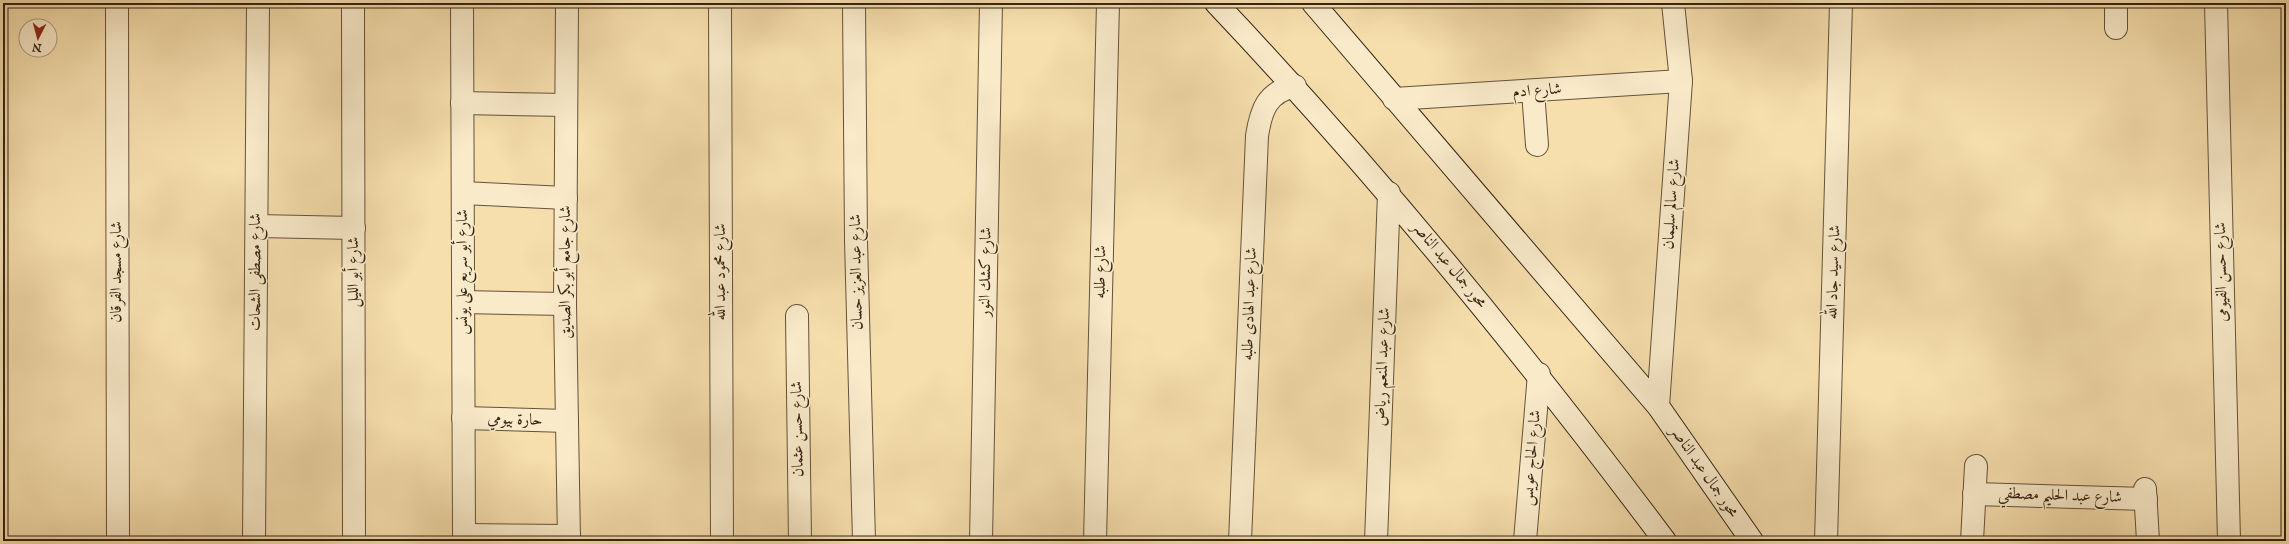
<svg xmlns="http://www.w3.org/2000/svg" width="2289" height="544" font-family="'IM FELL English',Amiri,serif">
  <style>
    .lines { fill: none; stroke-linecap: round; stroke-linejoin: round }
    .street-casing { stroke: #65523a; stroke-width: 24 }
    .secondary-casing { stroke: #352413; stroke-width: 24 }
    .street { stroke: #f9eaca; stroke-width: 22 }
    .secondary { stroke: #f9eaca; stroke-width: 22 }
    .labels { text-anchor: middle; dominant-baseline: central; stroke-width: 3; stroke-linejoin: round; paint-order: stroke }
    .street-label { font-size: 16px; fill: #352413; stroke: #f9eaca }
  </style>
  <rect width="100%" height="100%" fill="#f6dead"/>
  <filter id="stains"><feTurbulence type="fractalNoise" baseFrequency=".005" numOctaves="4"/><feColorMatrix values="0 0 0 0 .2 0 0 0 0 .09 0 0 0 0 .02 0 0 0 .5 -.17"/></filter>
  <radialGradient id="worn" r=".72"><stop offset=".6" stop-color="#630" stop-opacity="0"/><stop offset="1" stop-color="#630" stop-opacity=".3"/></radialGradient>
  <g class="lines">
    <!-- street casing -->
    <g class="street-casing">
      <g id="street">
        <path d="M117,3L118,541"/>
        <path d="M353,3L354,541"/>
        <path d="M462,3L464,541"/>
        <path d="M567,3L565,304L569,541"/>
        <path d="M720,3L722,541"/>
        <path d="M854,3L856,241L864,541"/>
        <path d="M2216,3L2229,541"/>
        <path d="M2116,28V3"/>
        <path d="M1533,91L1537,145"/>
        <path d="M1394,99L1681,81"/>
        <path d="M462,103L566,105"/>
        <path d="M463,193L566,198"/>
        <path d="M257,226L354,228"/>
        <path d="M463,302L565,304"/>
        <path d="M797,316L800,541"/>
        <path d="M1658,406L1681,81L1673,3"/>
        <path d="M463,418L567,421"/>
        <path d="M2145,489L2148,541"/>
        <path d="M1974,494L2146,499"/>
        <path d="M464,535L569,536"/>
        <path d="M254,541L258,3"/>
        <path d="M981,541L991,3"/>
        <path d="M1095,541L1108,3"/>
        <path d="M1240,541L1257,136C1261,110 1267,92 1295,86"/>
        <path d="M1376,541L1389,193"/>
        <path d="M1525,541L1539,374"/>
        <path d="M1826,541L1841,3"/>
        <path d="M1972,541L1976,466"/>
      </g>
    </g>
    <!-- secondary casing -->
    <g class="secondary-casing">
      <g id="secondary">
        <path d="M1216,3C1377,173 1525,354 1665,541"/>
        <path d="M1313,3L1658,406L1752,541"/>
      </g>
    </g>
    <!-- street -->
    <use href="#street" class="street"/>
    <!-- secondary -->
    <use href="#secondary" class="secondary"/>
  </g>
  <g class="labels">
    <!-- street labels -->
    <g class="street-label">
      <text transform="translate(1537 91) rotate(-4)">شارع ادم</text>
      <text transform="translate(1672 204) rotate(-86)">شارع سالم سليمان</text>
      <text transform="translate(1449 265) rotate(50)">محور جمال عبد الناصر</text>
      <text transform="translate(117 272) rotate(-90)">شارع مسجد الفرقان</text>
      <text transform="translate(256 272) rotate(-90)">شارع مصطفى الشحات</text>
      <text transform="translate(354 272) rotate(-90)">شارع أبو الليل</text>
      <text transform="translate(463 272) rotate(-90)">شارع أبو سريع على يونس</text>
      <text transform="translate(566 272) rotate(-90)">شارع جامع أبو بكر الصديق</text>
      <text transform="translate(721 272) rotate(-90)">شارع محمود عبد الله</text>
      <text transform="translate(857 272) rotate(-91)">شارع عبد العزيز حسان</text>
      <text transform="translate(986 272) rotate(-89)">شارع كشك النور</text>
      <text transform="translate(1101 272) rotate(-89)">شارع طلبه</text>
      <text transform="translate(1834 272) rotate(-88)">شارع سيد جاد الله</text>
      <text transform="translate(2222 272) rotate(-91)">شارع حسن الفيومى</text>
      <text transform="translate(1250 304) rotate(-88)">شارع عبد الهادى طلبه</text>
      <text transform="translate(1383 367) rotate(-88)">شارع عبد المنعم رياض</text>
      <text transform="translate(515 420) rotate(2)">حارة بيومي</text>
      <text transform="translate(798 429) rotate(-91)">شارع حسن عثمان</text>
      <text transform="translate(1532 458) rotate(-85)">شارع الحاج عويس</text>
      <text transform="translate(1704 472) rotate(55)">محور جمال عبد الناصر</text>
      <text transform="translate(2060 496) rotate(2)">شارع عبد الحليم مصطفي</text>
    </g>
  </g>
  <!-- margin -->
  <rect width="2289" height="544" fill="none" stroke="#f6dead" stroke-width="16"/>
  <rect x="4" y="4" width="2281" height="536" fill="none" stroke="#352413" stroke-width="2"/>
  <rect x="8" y="8" width="2273" height="528" fill="none" stroke="#352413"/>
  <!-- north arrow -->
  <g transform="translate(38 38) rotate(186)"><circle r="19" fill="#f9eaca" stroke="#ab9b81"/>
  <path d="M0-3L7 15L0 10L-7 15Z" fill="#8f2418"/>
  <text y="-6" font-size="11" font-weight="bold" text-anchor="middle" fill="#352413">N</text>
  </g>
  <rect width="100%" height="100%" filter="url(#stains)"/>
  <rect width="100%" height="100%" fill="url(#worn)"/>
</svg>
